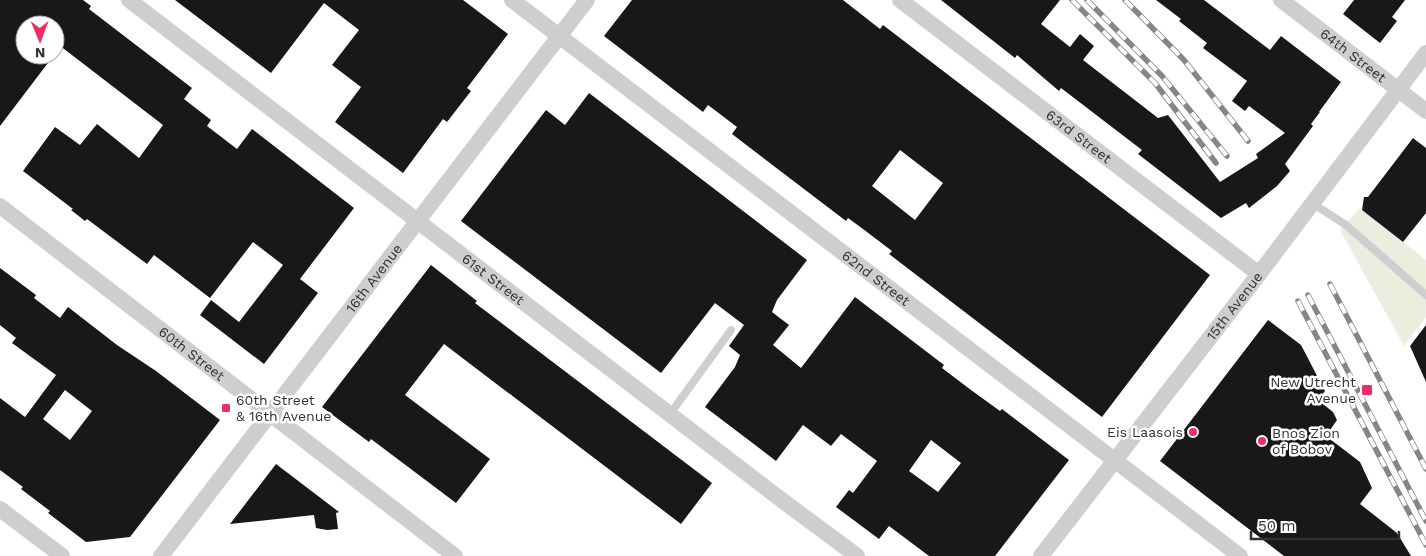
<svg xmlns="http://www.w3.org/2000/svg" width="1426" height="556" font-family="'Work Sans',sans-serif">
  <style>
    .green { fill: #eaeedf }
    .building { fill: #181818; fill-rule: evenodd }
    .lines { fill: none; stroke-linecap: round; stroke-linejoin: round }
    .lane { stroke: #cecece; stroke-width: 8 }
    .street { stroke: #cecece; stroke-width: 16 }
    .rail-casing { stroke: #868686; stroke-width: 5.5 }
    .rail { stroke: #fff; stroke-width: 4; stroke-dasharray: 11; stroke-linecap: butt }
    .poi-dot { fill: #ee2d63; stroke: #fff; stroke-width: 2 }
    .labels { text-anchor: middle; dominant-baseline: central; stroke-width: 5; stroke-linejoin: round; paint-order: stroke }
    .street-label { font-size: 14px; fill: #313131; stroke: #fff }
    .poi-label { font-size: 14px; fill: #313131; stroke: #fff; text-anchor: end }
  </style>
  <rect width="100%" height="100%" fill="#fff"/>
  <!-- green -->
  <path class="green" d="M1360,208L1426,260V317L1404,346L1340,230Z"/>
  <!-- building -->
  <g class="building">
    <path d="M0,0H83L91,6L89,9L192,88L184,99L211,120L207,126L237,149L252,129L354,208L300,279L318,293L264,364L200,315L211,300L239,322L283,265L253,242L210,298L154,255L147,264L87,219L85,221L71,210L73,209L23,171L55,127L80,145L97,124L139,158L163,125L55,42V25H25V55H54L0,126Z"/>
    <path d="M175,0H463L508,34L467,88L471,91L447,122L443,119L403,173L335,122L361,87L332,65L359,30L324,3L271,73Z"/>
    <path d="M632,0H843L880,29L883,25L1210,275L1102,417L889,254L892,251L863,229L848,218L846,221L732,134L737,127L708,105L703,112L604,36ZM900,150L943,183L915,220L872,186Z"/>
    <path d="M941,0H1060L1041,24L1070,47L1080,34L1094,46L1083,60L1158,118L1168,115L1220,182L1258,158L1256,154L1285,133L1249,106L1245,111L1232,101L1247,81L1203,48L1207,43L1179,21L1181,19L1156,0H1204L1270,50L1281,36L1341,82L1319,112H1320L1311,124L1313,126L1285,164L1290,171L1277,186L1249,208L1246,203L1221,218L1138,154L1142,150L1061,88L1059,91L1017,55L1015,58Z"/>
    <path d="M1354,0H1405L1392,17L1397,21L1380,43L1343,14Z"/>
    <path d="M589,93L807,260L777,300L772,312L789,325L773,345L801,368L855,297L944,365L942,368L971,390L1000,411L1002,409L1069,460L995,556H929L889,526L879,539L836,507L849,490L853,493L877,461L841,434L831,446L803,425L776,461L705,407L735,367L740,355L729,346L744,325L715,303L661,373L461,221L546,110L565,125ZM931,440L961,463L938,492L909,471Z"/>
    <path d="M1413,138L1426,148V213L1403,242L1362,210L1364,197H1368Z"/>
    <path d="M431,265L477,301L475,303L712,483L681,524L444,344L405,395L490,459L456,503L371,439L369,442L322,407Z"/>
    <path d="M0,268L36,295L34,298L60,318L68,307L117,345L156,371L220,420L130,537L86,542L48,513L50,511L21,489L23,487L0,470V398L25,417L56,375L12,343L16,338L0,325ZM65,390L92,411L70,440L43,419Z"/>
    <path d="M1268,320L1301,345L1325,391L1318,400L1333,412L1337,420L1326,436L1360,462L1372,488L1360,504L1397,533L1411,556H1284L1160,461Z"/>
    <path d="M1426,325V382L1410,346Z"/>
    <path d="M276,464L339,512L336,513L338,529L327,530L316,528L314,515L230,524Z"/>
  </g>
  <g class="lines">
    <!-- lane -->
    <g class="lane">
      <path d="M1312,203L1346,225L1426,295"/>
      <path d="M670,414L731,330"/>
    </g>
    <!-- street -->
    <g class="street">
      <path id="s1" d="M129,0L779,498L857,556"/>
      <path id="s2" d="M512,0L1240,556"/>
      <path id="s3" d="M900,0L1259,274"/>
      <path id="s4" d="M1281,0L1426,111"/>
      <path id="s5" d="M0,206L455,556"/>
      <path d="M0,509L62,556"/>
      <path id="s6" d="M161,556L587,0"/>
      <path id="s7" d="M1041,556L1259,274L1426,53"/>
    </g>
    <!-- rail casing -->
    <g class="rail-casing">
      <g id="rail">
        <path d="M1072,0L1155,83L1216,163"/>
        <path d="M1087,0L1162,76L1227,156"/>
        <path d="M1125,0L1184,60L1248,141"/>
        <path d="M1330,284L1426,469"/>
        <path d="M1308,295L1426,521"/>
        <path d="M1298,301L1426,545"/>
      </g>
    </g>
    <!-- rail -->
    <use href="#rail" class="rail"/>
  </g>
  <!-- markers -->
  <g class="poi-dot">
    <rect x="1361" y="384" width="12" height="12" rx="2.5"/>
    <rect x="221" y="403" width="10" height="10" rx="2.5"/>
    <circle cx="1193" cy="432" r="5"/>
    <circle cx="1262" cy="441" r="5"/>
  </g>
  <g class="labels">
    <!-- street labels -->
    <g class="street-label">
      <text stroke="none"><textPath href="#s4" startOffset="91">64th Street</textPath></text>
      <text stroke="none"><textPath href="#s3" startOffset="225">63rd Street</textPath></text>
      <text stroke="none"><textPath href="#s6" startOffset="350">16th Avenue</textPath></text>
      <text stroke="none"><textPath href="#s1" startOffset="459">61st Street</textPath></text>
      <text stroke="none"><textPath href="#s2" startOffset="458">62nd Street</textPath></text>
      <text stroke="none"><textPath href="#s7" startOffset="316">15th Avenue</textPath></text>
      <text stroke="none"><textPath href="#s5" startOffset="242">60th Street</textPath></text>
    </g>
    <!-- poi labels -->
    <g class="poi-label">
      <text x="1356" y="382">New Utrecht<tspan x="1356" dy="16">Avenue</tspan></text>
      <text x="236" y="400" text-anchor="start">60th Street<tspan x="236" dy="16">&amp; 16th Avenue</tspan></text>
      <text x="1183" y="432">Eis Laasois</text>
      <text x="1272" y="433" text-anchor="start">Bnos Zion<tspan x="1272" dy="16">of Bobov</tspan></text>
    </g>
  </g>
  <!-- north arrow -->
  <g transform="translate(40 40) rotate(179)"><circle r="24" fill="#ffffff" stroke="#adadad"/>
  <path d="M0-4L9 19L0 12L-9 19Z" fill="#ee2d63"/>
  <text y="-8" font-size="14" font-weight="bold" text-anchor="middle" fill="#313131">N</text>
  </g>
  <!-- scale -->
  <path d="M1251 531v8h148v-8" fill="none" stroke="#313131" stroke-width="2.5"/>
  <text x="1258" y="531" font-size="15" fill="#313131" stroke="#ffffff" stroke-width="4" paint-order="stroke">50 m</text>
</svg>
